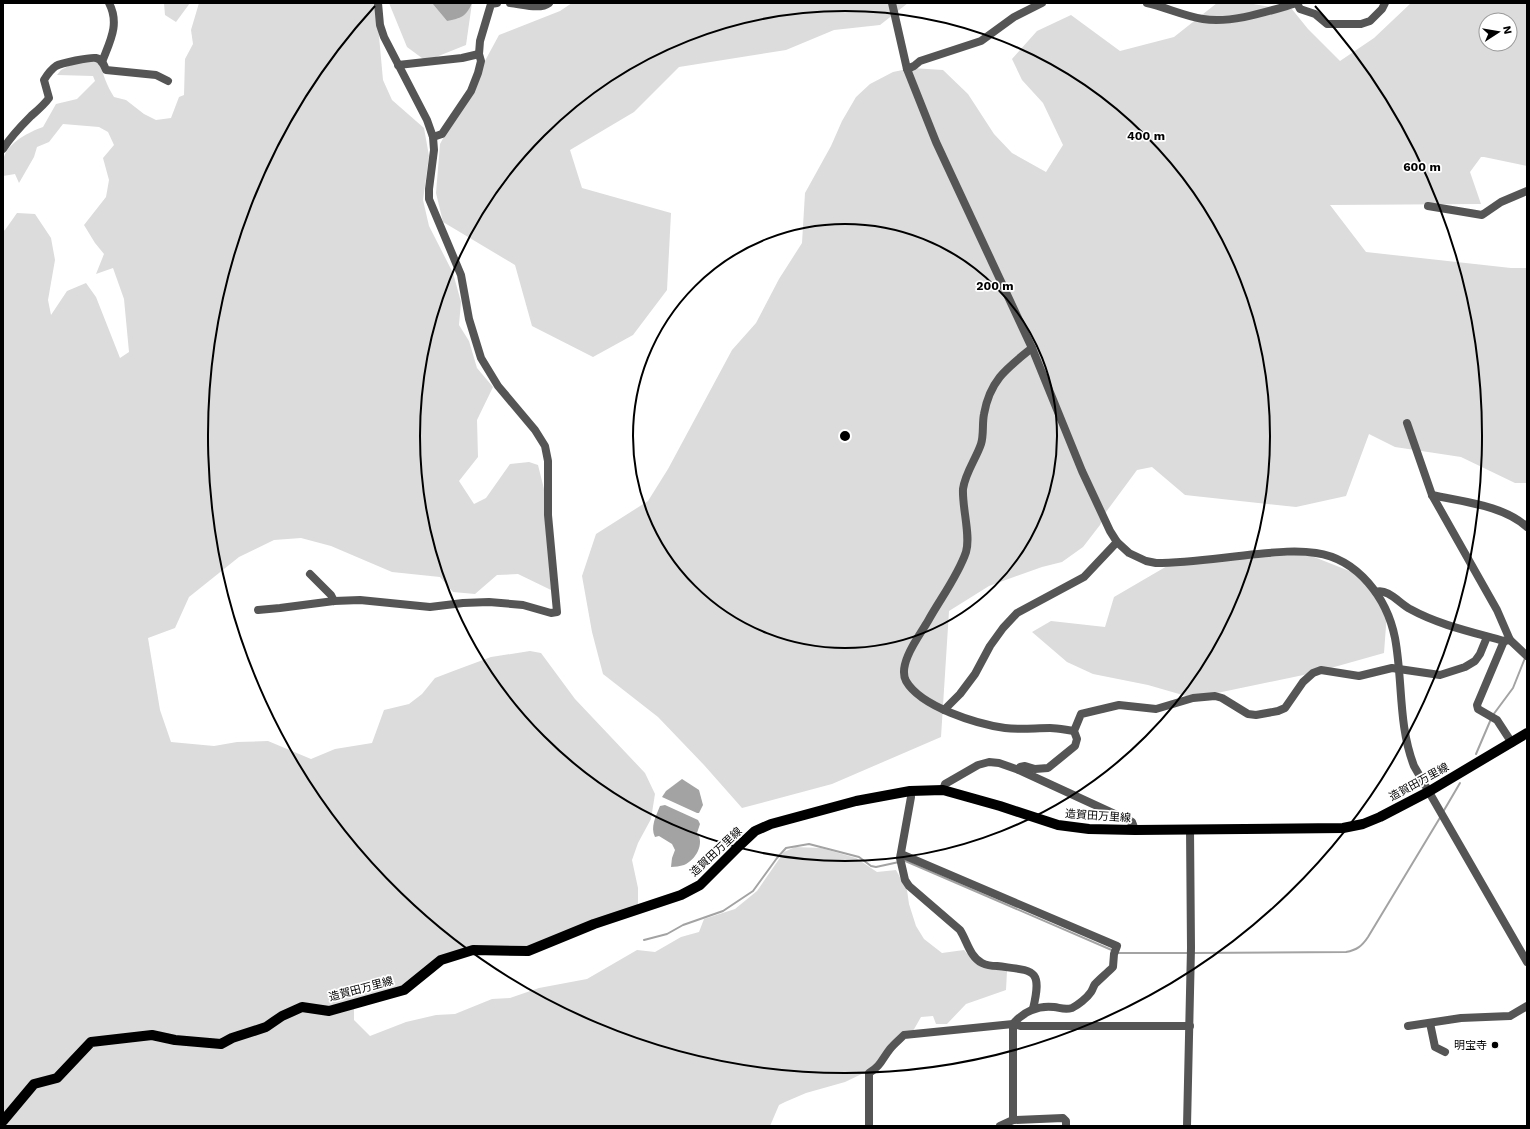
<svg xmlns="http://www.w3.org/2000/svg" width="1530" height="1129" font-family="'Work Sans','Noto Sans JP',sans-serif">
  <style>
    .green { fill: #dcdcdc; fill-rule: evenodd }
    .water { fill: #a3a3a3 }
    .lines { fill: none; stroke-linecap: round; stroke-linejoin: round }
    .stream { stroke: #a3a3a3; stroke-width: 2 }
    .minor { stroke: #555; stroke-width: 8 }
    .major { stroke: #000; stroke-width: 10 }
    .ring { fill: none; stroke: #000; stroke-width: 2 }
    .poi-dot { fill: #000; stroke: #fff; stroke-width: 1.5 }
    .labels { text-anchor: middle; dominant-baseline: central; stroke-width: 3.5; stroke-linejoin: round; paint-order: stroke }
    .street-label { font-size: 11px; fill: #000; stroke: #fff }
    .poi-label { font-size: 11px; fill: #000; stroke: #fff; text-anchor: end }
    .centre { fill: #000; stroke: #fff; stroke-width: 2 }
    .ring-label { font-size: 12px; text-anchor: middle; font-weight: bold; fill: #000; stroke: #fff; stroke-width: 3.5; stroke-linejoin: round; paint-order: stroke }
  </style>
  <rect width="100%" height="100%" fill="#fff"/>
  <!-- green -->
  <g class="green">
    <path d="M164,3H190L176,22L165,15Z"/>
    <path d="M199,3H376L383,80L392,100L424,128L429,156L423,200L429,226L453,273L461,302L459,325L469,341L477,368L493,387L477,420L478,457L459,481L474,504L486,498L510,464L529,462L538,465L545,493L551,590L518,574L497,575L475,594L453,592L440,577L392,572L331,546L301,538L274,540L239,557L189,597L175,628L148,638L160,710L171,742L214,746L237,742L268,741L311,759L335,749L372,743L384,710L409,704L422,694L435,678L456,670L491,657L530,651L541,653L575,699L645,773L655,794L651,819L638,843L632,860L638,888V904L631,909L527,947L473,946L402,986L328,1007L302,1003L264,1023L220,1040L90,1039L55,1074L32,1080L3,1115V231L5,230L17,213L35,214L51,238L55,260L48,300L51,315L67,291L86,283L96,297L120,358L129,352L124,299L113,268L96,274L104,254L95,243L84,225L106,197L109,180L103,158L114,145L108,132L99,127L63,124L49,142L37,147L34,157L19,183L15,174L3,176C3,170 2,162 4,157C9,142 29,132 43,127L56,104L77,99L95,81L93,76L57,75L61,70L80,60L100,62C103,75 107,86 114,97L126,100L144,114L156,120L171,118L179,97L184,95L185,59L193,44L191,30Z"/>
    <path d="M389,3H432L447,21L472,3L466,45L426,61L407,47Z"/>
    <path d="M572,3H908L880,25L834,30L786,50L679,67L634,112L570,150L582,188L671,213L667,290L633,335L593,357L532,326L515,265L443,222L436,193L440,144L499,35L560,11Z"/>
    <path d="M1217,3H1247L1271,7L1287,3L1308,29L1340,61L1374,38L1411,3H1527V166L1484,157H1481L1470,172L1481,204L1330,205L1366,252L1511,268H1527V483H1515L1461,457L1395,447L1369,434L1346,496L1296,507L1185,495L1152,467L1137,470L1106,512L1100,525L1083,547L1062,562L1042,567L989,586L949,611L941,737L832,784L742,808L704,765L658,717L603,674L592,632L582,576L596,534L648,501L668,469L732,350L756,323L779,279L802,243L805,193L831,146L842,121L856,97L870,84L893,72L912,68L943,70L968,94L994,134L1012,153L1046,172L1063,145L1043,103L1022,80L1012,59L1037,31L1071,15L1120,51L1174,37ZM1486,20H1510V44H1486Z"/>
    <path d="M1299,551L1362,576L1387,612L1384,653L1313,673L1193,698L1148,685L1093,674L1067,662L1032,632L1051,621L1105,627L1114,597L1174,562Z"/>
    <path d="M795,847L821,848L856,858L877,872L896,870L907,890L909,904L916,926L924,939L942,953L964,950C978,967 985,969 1007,971L1006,990L966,1004L947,1024H936L933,1016L921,1017L913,1031L866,1072L845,1082L806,1093L785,1102L779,1105L770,1126H3L36,1086L59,1080L92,1045L152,1038L221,1046L303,1010L354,1005V1020L370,1036L406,1022L436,1015L455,1014L492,999L510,998L539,988L587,979L637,950L655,952L681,937L699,932L704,919L735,909L757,891L784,852Z"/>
  </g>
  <!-- water -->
  <g class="water">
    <path d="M432,3H472C466,17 461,18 447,21Z"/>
    <path d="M682,779L699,790L703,805L699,813H697L662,797L666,791Z"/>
    <path d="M665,805L698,820L700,824L697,833C705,843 696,860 684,865C680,866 675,867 671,867L672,858L675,850L672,844L659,836L655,837C650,827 656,816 660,806Z"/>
  </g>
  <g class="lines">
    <!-- stream -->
    <g class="stream">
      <path d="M1493,715L1513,688L1525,658"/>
      <path d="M1476,754L1491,719"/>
      <path d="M1443,812L1460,783"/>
      <path d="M903,860L1114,951"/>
      <path d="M644,940L667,934L683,925L723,911L753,891L777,858L786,848L809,844L859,857L871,866L876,867L899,862"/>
      <path d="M1118,953H1189"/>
      <path d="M1194,953L1346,952C1357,950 1362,946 1368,937L1441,816"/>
    </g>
    <!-- minor -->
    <g class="minor">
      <path d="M510,3C522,4 540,10 549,3"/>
      <path d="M892,3L907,69L936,142L1032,348L1082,471L1110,531L1117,542L1129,553L1146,561L1156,563C1190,563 1224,557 1258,554C1277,552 1297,550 1316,553C1358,559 1387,598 1395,638C1403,681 1398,725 1414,766L1527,962"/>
      <path d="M1147,3C1165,7 1184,16 1203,19C1231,24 1269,11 1297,3"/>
      <path d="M1297,3L1300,9L1315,14L1327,24H1361L1370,21L1382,9L1385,3"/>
      <path d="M102,62C110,41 120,24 109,3"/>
      <path d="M398,65L462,58L479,54"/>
      <path d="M907,69L914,66L920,61L981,41L1014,17L1042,3"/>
      <path d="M433,137L442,134L471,91L478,73L481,61L479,54L480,41L491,4L497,3"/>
      <path d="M3,149C11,136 21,126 31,116C38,110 44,105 49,98L44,80C47,75 50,70 56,66C61,63 90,57 96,58C102,59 104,65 106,70L156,75L168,81"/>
      <path d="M1428,206L1482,215L1501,202L1527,191"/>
      <path d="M1032,348C1007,368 990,380 984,414C982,424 984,435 981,444C976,459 965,473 963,489C962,508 971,536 966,552C958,576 940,599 928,621C920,635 897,664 906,681C921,707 977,724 1005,728C1020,730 1035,728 1050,728C1058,728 1066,730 1074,731"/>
      <path d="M1407,423L1432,495L1497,610L1510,640L1527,656"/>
      <path d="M1432,495C1463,502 1503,505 1527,527"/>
      <path d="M310,574L331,595L334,601"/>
      <path d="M1376,592C1388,588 1400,604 1410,609C1439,625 1472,632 1504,641L1510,640"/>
      <path d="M258,610L280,608L334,601L360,600L430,607L463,603L489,602L523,605L551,613L557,612L548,515V461L545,446L535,430L498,386L481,358L469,319L461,275L429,199V189L434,150L433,137L427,120L384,37L380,25L378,3"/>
      <path d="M1504,641L1477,705L1478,709L1497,720L1512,743"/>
      <path d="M944,710L960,694L975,674L990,646L1003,628L1017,613L1084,577L1117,542"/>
      <path d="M1019,770L1020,767L1025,766L1035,769L1048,768L1075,746L1077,739L1074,731L1081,714L1119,705L1156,709L1193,698L1215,696L1222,698L1248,714L1256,715L1278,711L1285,708L1303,682L1313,673L1321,670L1359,676L1392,668L1440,675L1465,667L1475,661L1480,654L1487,637"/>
      <path d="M943,790L945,784L978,765L989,762L999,763L1019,770L1132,822L1135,830"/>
      <path d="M910,791L911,797L900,858L905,880L909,886L960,930C967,941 970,957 982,963C986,965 992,966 997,966C1033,971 1043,967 1033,1009"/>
      <path d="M901,854L1117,946L1114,954L1113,967C1107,973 1101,978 1095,984C1093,987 1093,989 1091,992C1087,998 1078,1005 1072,1008C1065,1010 1061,1008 1054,1007C1038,1005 1023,1012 1013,1024V1120"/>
      <path d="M1430,1023L1435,1047L1445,1052"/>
      <path d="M1408,1026L1461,1018L1510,1016L1527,1006"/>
      <path d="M869,1126V1073C881,1066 882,1059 890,1049C894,1044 899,1040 904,1035L1013,1024L1021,1026H1190"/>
      <path d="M1000,1126L1013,1120L1063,1118L1066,1121V1126"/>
      <path d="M1187,1126L1191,948L1190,829"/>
    </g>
    <!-- major -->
    <path class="major" d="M3,1121L34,1084L57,1078L91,1042L152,1035L175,1040L221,1044L232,1038L266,1027L282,1016L302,1007L329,1011L404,990L441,960L473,950L528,951L594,924L681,895L700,885L739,846L755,831L771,824L856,801L910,791L943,790L1000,806L1058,825L1089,829L1135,830L1343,828L1363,824L1380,817L1428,792L1527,733"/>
  </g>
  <!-- distance rings -->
  <g class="ring">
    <circle cx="845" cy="436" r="212"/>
    <circle cx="845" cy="436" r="425"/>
    <path d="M1315 6A637 637 0 1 1 375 6"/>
  </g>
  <!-- markers -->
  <circle class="poi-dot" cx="1495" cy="1045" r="4"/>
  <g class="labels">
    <!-- street labels -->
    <g class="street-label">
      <text transform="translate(1419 782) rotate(-29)">造賀田万里線</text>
      <text transform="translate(1098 816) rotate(4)">造賀田万里線</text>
      <text transform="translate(716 852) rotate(-43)">造賀田万里線</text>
      <text transform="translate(361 989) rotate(-15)">造賀田万里線</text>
    </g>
    <!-- poi labels -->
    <g class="poi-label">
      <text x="1487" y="1045">明宝寺</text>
    </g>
  </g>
  <circle cx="845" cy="436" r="6" class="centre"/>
  <g class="ring-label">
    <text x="1146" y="140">400 m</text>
    <text x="1422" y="171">600 m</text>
    <text x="995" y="290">200 m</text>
  </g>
  <!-- border -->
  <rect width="1530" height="1129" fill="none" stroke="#000000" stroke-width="8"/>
  <!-- north arrow -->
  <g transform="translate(1498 32) rotate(78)"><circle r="19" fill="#ffffff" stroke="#999999"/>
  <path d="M0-3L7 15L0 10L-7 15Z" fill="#000000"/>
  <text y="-6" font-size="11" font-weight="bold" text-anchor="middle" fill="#000000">N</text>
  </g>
</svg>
